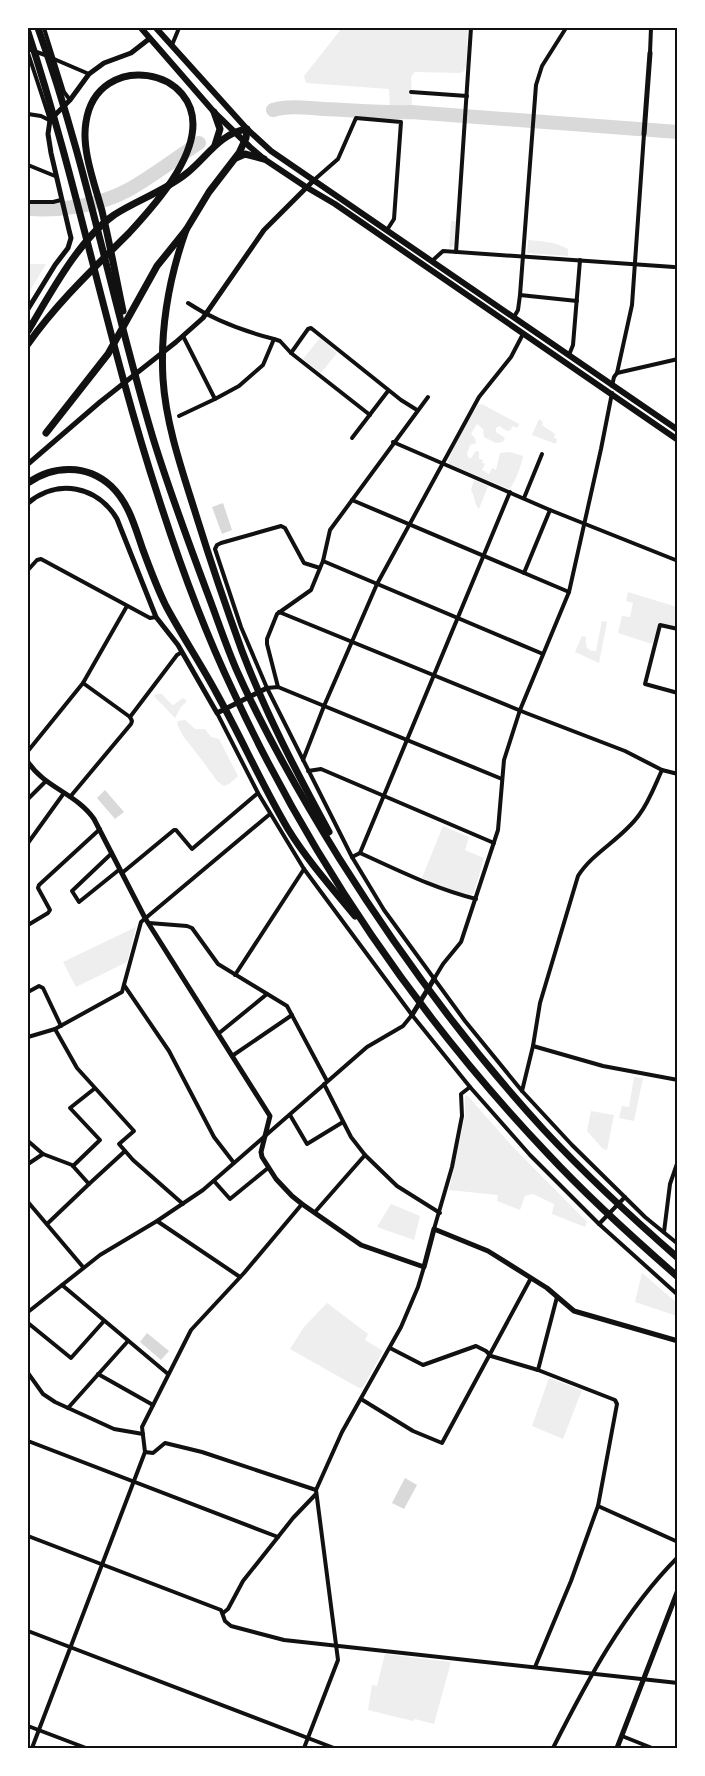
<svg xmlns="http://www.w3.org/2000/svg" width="705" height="1776" font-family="'PT Sans Narrow',sans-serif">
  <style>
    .green { fill: #eee }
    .water { fill: #d9d9d9 }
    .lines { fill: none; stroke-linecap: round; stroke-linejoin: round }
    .river { stroke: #d9d9d9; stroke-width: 14 }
    .minor { stroke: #111; stroke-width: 4 }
    .tertiary { stroke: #111; stroke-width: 5 }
    .primary { stroke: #111; stroke-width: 6 }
    .motorway { stroke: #111; stroke-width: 7 }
    .neatline { fill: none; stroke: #111; stroke-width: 2 }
  </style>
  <rect width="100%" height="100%" fill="#fff"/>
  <!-- green -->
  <g class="green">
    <path d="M342,28H468L466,66L464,71L460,73L415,72L411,77L412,108L390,107L389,89L306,83L304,76Z"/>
    <path d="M451,221H456L454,245L451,248L449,247Z"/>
    <path d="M528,240C541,241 556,242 568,249V256L527,253Z"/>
    <path d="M28,264H46L28,294Z"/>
    <path d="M320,338L337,353L321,373L303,359Z"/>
    <path d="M482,404L519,424L517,428L512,426L511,430L507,431L499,426L496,428V432L505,438L503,442L496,443L484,437L483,429L477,424L471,434L475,438L476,443L470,445L467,454L469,458H471L476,451L479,452V459L483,460L482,463L485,464L482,470L489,474L492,468L496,470L500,453L510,452L523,456C523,461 514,486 509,489L449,464L448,461L460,433L478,405Z"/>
    <path d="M539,419L543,422L542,425L555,434L554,438L557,439L556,444L532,435Z"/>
    <path d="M474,480L488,486L479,509C474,503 475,497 471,490Z"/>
    <path d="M628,592L677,607V627L659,623L652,644L618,633L622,616L630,617L633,603L626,601Z"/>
    <path d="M602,621L607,622L599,663L575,652L582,636L586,637C585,646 587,652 596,651Z"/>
    <path d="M157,694H162L172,705L175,704L183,698L187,701L181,707L175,718L154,696Z"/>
    <path d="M185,720L195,729H205L211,737L219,739L238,776L229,784L224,786L217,781L202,760L183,736L177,724L178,721Z"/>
    <path d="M443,826L469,837L465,850L484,858L474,893L470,895L449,889L422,878Z"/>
    <path d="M136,927L127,962L76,987L63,962Z"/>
    <path d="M634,1077L643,1078L634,1121L619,1118L622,1106L629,1107Z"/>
    <path d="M467,1095L511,1145L587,1222L585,1227L552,1214L554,1204L533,1194L525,1196L520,1210L497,1201L498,1195L449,1190L465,1116V1097Z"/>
    <path d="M591,1111L614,1115L607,1150L603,1149L587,1131Z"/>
    <path d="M391,1204L420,1216L414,1240L377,1227Z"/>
    <path d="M642,1273L677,1303V1316L635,1302Z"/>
    <path d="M327,1303L368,1334L365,1340L383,1351L363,1387L359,1388L290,1349L304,1327Z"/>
    <path d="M549,1378L582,1390L563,1439L532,1426Z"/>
    <path d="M385,1654L451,1662L434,1724L415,1719L413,1721L368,1710L372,1685L377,1686Z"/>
  </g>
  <!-- water -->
  <g class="water">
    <path d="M223,503L232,530L222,534L212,507Z"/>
    <path d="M105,790L124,812L115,819L97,798Z"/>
    <path d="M147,1333L169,1351L161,1360L140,1342Z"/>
    <path d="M405,1478L417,1485L404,1509L392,1503Z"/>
  </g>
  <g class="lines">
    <!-- river -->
    <g class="river">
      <path d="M273,110C289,105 308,108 324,109C353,110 382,113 411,112L678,132"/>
      <path d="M28,209C60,211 99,206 128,190C153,176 176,158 199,143"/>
    </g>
    <!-- minor -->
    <g class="minor">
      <path d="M44,28L64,92L70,100"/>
      <path d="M172,45L179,28"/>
      <path d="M28,49L48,56"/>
      <path d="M28,53L50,120"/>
      <path d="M650,53L651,28"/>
      <path d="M54,59L89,74"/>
      <path d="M411,92L467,96"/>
      <path d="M28,114L41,116L49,120"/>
      <path d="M28,165L55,176"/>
      <path d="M314,180L338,159L356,118L401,122L394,219L387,230"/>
      <path d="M28,202H53L61,200"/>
      <path d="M456,252L471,28"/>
      <path d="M432,261L443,251L674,267"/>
      <path d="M520,295L577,301"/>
      <path d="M514,317L518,310L520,295L536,85L542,66L566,28"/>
      <path d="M183,336L215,399L239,386L263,365L274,339C243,331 215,321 188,303"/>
      <path d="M274,339L280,341L291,353L370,415"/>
      <path d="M291,353L308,329L311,328L401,400L417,410"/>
      <path d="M569,355L573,345L580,260"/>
      <path d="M617,373L678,359"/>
      <path d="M612,386L614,377L617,373L632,305L644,134"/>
      <path d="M179,416L215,399"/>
      <path d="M352,438L388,391"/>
      <path d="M393,442L550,510L678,561"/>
      <path d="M524,498L542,454"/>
      <path d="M352,500L569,592"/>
      <path d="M323,561L543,654"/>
      <path d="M320,568L323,561L330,530L428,397"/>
      <path d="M28,570L37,560L41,559L150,618L156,617"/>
      <path d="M524,573L550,510"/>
      <path d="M279,612L526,713L625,751L662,770L678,774"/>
      <path d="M678,629L660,625L645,684L678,693"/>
      <path d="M83,683L130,717"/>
      <path d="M278,687L267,644V639L277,614L311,590L320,568L304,563L285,528L281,526L221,543L217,545L215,549L241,627L267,688L352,857L384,910L465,1021L522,1091L572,1145L645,1217L678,1244"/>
      <path d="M267,688L278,687L502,779"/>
      <path d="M217,713L258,793L304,869L412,1015L470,1087L530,1155L599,1224L678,1295"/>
      <path d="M28,751L83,683L127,606"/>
      <path d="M303,760L324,706L377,584L479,397L511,357L523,334"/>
      <path d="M308,771L321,769L494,843"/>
      <path d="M70,797L131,724L132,721L130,717L177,655L182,652"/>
      <path d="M28,799L46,781"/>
      <path d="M28,843L64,793"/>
      <path d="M112,853L72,891L79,902L120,869"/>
      <path d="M360,853C400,871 433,888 476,899"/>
      <path d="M352,857L360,853L510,492"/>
      <path d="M122,873L174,830H176L192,849L258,793"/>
      <path d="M149,923L187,926L192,928L218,964L287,1006L327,1081"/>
      <path d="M28,925L48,913L50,910L38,888L39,885L100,829"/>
      <path d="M235,975L304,869"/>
      <path d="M434,979L443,964L461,942L498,830L504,760L520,710L569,592L601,449L612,393"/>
      <path d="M124,985L169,1051L214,1137L234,1163"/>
      <path d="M28,992L39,986L43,988L61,1026"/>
      <path d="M55,1029L77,1068L134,1131L119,1144L133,1160L183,1204"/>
      <path d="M218,1034L267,994"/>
      <path d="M28,1037L55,1029L122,992L141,922L270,814"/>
      <path d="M533,1046L603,1066L678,1080"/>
      <path d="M232,1056L292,1015"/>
      <path d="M324,1084L351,1137L365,1155L397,1186L440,1213"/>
      <path d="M522,1091L533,1046L540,1003L578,876C593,852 622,839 639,815C649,802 655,785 662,770"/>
      <path d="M290,1115L307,1144L343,1122"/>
      <path d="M28,1141L43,1154L72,1165L89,1184L125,1151"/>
      <path d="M28,1164L43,1154"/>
      <path d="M73,1166L100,1140L70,1108L94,1089"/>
      <path d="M214,1181L230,1199L268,1168"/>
      <path d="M28,1202L83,1267"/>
      <path d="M315,1212L365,1155"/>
      <path d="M157,1221L240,1277"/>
      <path d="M47,1224L89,1184"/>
      <path d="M599,1224L625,1197"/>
      <path d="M434,1229L452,1167L462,1116L461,1094L470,1087"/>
      <path d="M664,1232L670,1184L678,1161"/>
      <path d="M62,1285L168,1374"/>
      <path d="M557,1297L538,1370L615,1400L617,1404L598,1506L678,1542"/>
      <path d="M28,1312L100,1255L157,1221L203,1190L367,1047L403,1026L412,1015"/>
      <path d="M28,1323L71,1358L104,1321"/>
      <path d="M390,1348L423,1365L476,1346L486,1351L491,1356L538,1370"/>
      <path d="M28,1373L43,1394L55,1402L114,1429L143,1434"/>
      <path d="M98,1374L153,1405"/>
      <path d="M361,1399L413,1431L442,1443L531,1278"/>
      <path d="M68,1408L128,1341"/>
      <path d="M28,1441L278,1537"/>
      <path d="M145,1452L153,1453L165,1443L202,1452L316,1490"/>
      <path d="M28,1536L221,1610L225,1621L231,1626L284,1640L678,1683"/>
      <path d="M223,1613L228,1609L243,1581L278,1537L293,1518L316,1494"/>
      <path d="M28,1631L334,1748"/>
      <path d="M535,1667L571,1581L598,1506"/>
      <path d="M28,1726L86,1748"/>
      <path d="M622,1736L652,1748"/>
      <path d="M32,1748L145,1452L142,1427L191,1330L244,1273L302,1204"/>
      <path d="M304,1748L338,1660L316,1490L342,1432L401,1327L418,1287L424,1267"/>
      <path d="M553,1748C587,1681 624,1611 678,1557"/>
    </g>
    <!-- tertiary -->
    <g class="tertiary">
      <path d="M644,134L650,53"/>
      <path d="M28,309L55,265L68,248L71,238L69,230L51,153L48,134L50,120L70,100L89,74L104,63L131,53L149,39"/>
      <path d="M28,464L100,402L176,342L203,318L264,230L314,180"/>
      <path d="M28,503C57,478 98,486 117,519L156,617L178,645L217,713L267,688"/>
      <path d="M28,762C44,787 77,794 94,819L145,918L270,1116L261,1152L262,1157L276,1179L292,1196L302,1204L361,1245L424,1267L434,1229L488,1251L547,1288L574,1311L678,1341"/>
      <path d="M412,1015L434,979"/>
      <path d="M617,1748L678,1590"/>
    </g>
    <!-- primary -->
    <g class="primary">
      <path d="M141,28L214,112L250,147L264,159L306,187L335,204L678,440"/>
      <path d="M156,28L247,129L271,151L678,430"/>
    </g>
    <!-- motorway -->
    <g class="motorway">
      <path d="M38,28C86,161 112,302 153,438C169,490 188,541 207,592C217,618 226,646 237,671C266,736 302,798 339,858C400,955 467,1046 544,1130C586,1175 631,1217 678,1258"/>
      <path d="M28,32C78,185 108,343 158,496C179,562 203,628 233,691C311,860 419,1018 547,1153C588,1197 632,1237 678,1277"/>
      <path d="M214,112L220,129L215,145"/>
      <path d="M236,158L245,154L264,159"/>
      <path d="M186,230C169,278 160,327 163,379C166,426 183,473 197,518C211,563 226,607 242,651C266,714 297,773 329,832"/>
      <path d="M28,331C49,296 79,239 114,215C137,200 165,191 187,173C207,157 220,133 247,129L246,138L239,153L209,192L186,230L157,266L108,354L46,433"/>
      <path d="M28,344C57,303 93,269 129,233C152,208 186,170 192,135C204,67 97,49 86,122C81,149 95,185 102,211C110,244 116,278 123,311"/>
      <path d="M28,483C53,465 87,464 111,486C129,503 135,527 143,550C150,569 157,588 166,606C182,636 201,664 217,694C242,739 262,785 288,829C307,860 332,888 355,916"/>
    </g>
  </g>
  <!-- border -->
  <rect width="705" height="1776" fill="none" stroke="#ffffff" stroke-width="58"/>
  <rect x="29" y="29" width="647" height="1718" class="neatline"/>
</svg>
